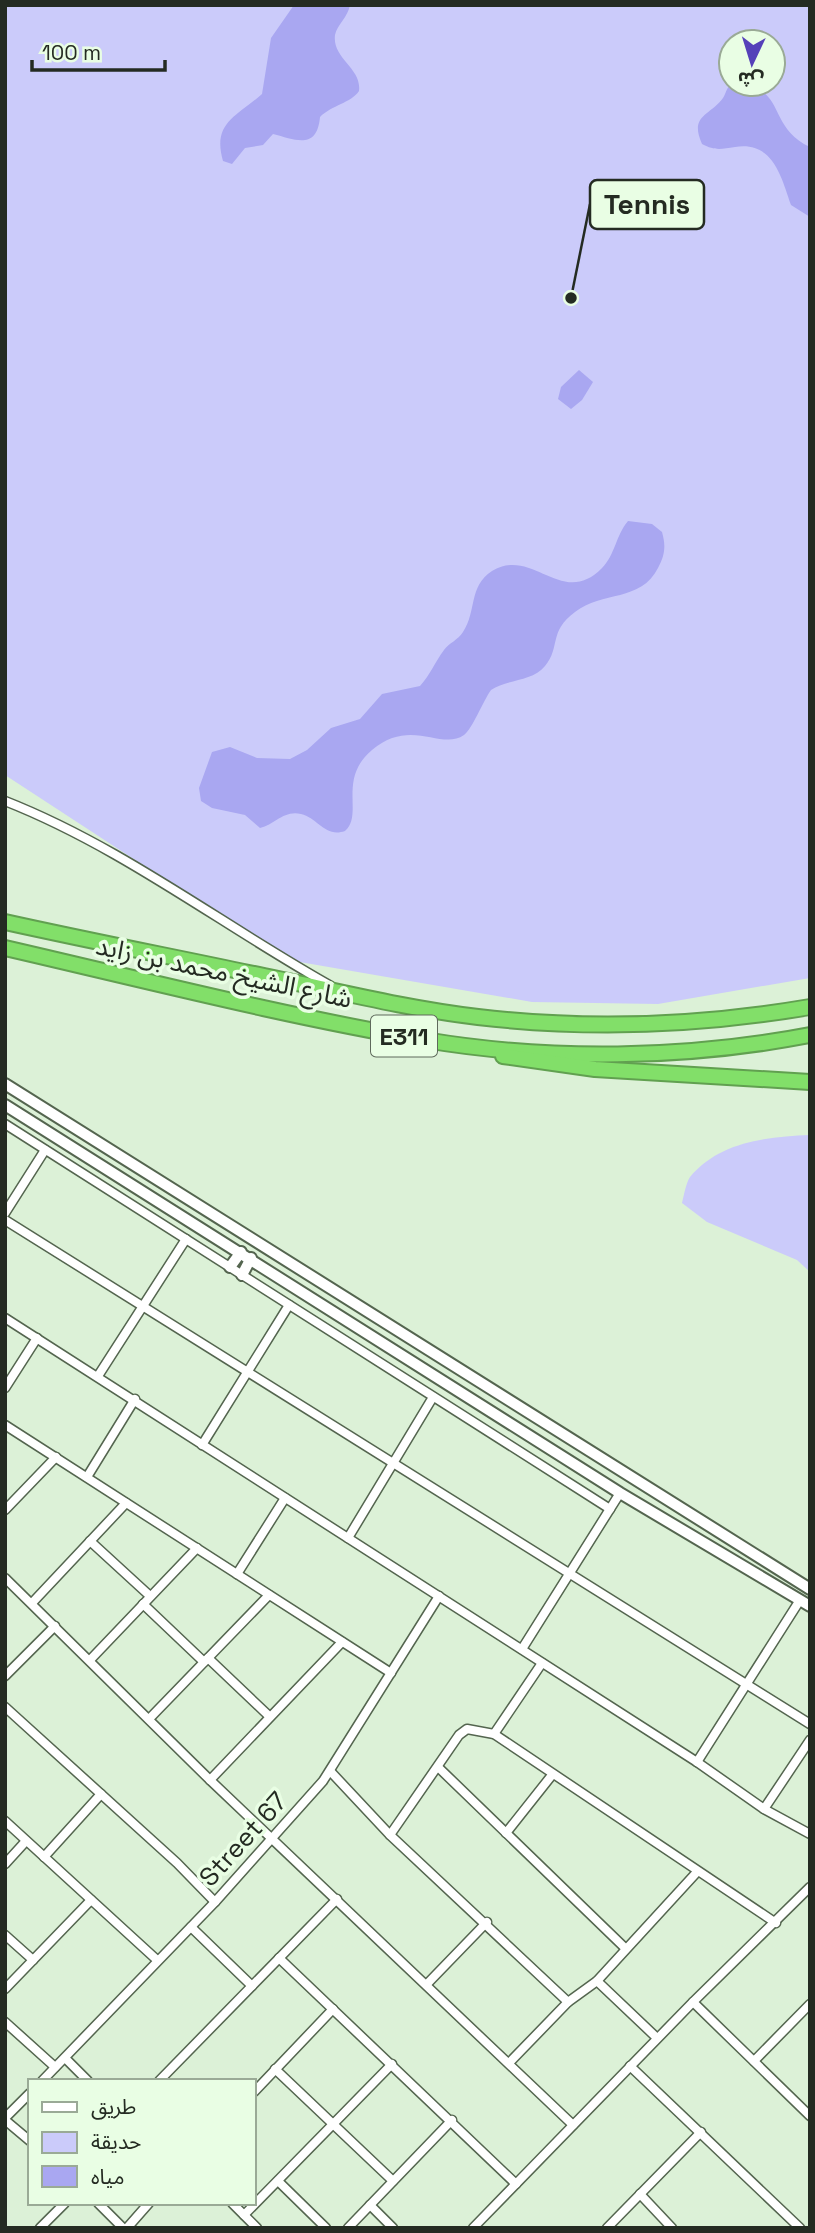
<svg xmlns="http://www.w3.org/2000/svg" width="815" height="2233" font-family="'Space Grotesk','Noto Sans Arabic',sans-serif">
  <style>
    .green { fill: #cbcbfa; fill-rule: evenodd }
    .water { fill: #a9a7f1 }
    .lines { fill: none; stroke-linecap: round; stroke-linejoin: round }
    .minor-casing { stroke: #54654f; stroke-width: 11 }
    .secondary-casing { stroke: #54654f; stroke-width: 14 }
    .motorway-casing { stroke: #61a050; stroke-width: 18 }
    .minor { stroke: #fff; stroke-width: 8 }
    .secondary { stroke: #fff; stroke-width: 10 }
    .motorway { stroke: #82df69; stroke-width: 14 }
    .labels { text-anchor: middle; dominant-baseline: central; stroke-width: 7; stroke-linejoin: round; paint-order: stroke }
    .shield { fill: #e9fee4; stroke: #5f6a5c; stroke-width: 2 }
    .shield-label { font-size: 24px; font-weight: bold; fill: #242b22 }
    .street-label { font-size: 26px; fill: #242b22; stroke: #e9fee4 }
    .leader { fill: none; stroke: #242b22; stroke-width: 2.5 }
    .callout-dot { fill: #242b22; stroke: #e9fee4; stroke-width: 2.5 }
    .callout { fill: #e9fee4; stroke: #242b22; stroke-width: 2.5 }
    .callout-label { font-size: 28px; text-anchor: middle; font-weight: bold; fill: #242b22 }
  </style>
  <rect width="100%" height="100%" fill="#dcf1d7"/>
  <!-- green -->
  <g class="green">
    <path d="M5,5H810V978L658,1004L532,1002L288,960L5,775ZM731,42H773V84H731Z"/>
    <path d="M810,1135V1272L797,1260L707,1222L682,1203C684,1195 686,1183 690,1177C720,1141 767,1137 810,1135Z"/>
  </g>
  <!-- water -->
  <g class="water">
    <path d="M294,5H350C348,17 337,25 335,35C332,59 362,68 359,91C351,103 332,105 320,117C317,150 296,140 273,134L263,145L245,148L232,164L223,161C212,123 236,117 262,94L271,38Z"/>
    <path d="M731,84C789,84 764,125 810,147V217L791,205C781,176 773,141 735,147C721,149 715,151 702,144C689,115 710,116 723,98C726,93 726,89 731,84Z"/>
    <path d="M579,370L593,382L582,400L571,409L558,399L561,387Z"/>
    <path d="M628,521L652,524L662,532C666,546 665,555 658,568C641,602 602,591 575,612C548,632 561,647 545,666C532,682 507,679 491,690C483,701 473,728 464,735C441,751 411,717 372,750C337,779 364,815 345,831C325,838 318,818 301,814C283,810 275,825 260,828L245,815L212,808L201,801L199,788L212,752L230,747L257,758L290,759L307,750L331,728L360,719L382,694L420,686C430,675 435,662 444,650C449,643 458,640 463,632C477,611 468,587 492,571C533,546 562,609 602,568C615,555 616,535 628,521Z"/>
  </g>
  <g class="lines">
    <!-- minor casing -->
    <g class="minor-casing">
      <g id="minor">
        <path d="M5,801C122,847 222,925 331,986"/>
        <path d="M5,1124L610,1509"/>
        <path d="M5,1213L45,1150"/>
        <path d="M5,1220L810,1724"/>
        <path d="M5,1318L697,1762L764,1809L810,1834"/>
        <path d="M98,1376L186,1239"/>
        <path d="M5,1388L37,1338"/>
        <path d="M5,1425L391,1673"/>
        <path d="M202,1445L289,1305"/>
        <path d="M87,1477L135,1399"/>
        <path d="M5,1510L56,1457"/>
        <path d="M348,1538L433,1397"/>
        <path d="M90,1541L150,1596"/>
        <path d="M237,1574L285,1498"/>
        <path d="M5,1578L210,1780L573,2125"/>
        <path d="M32,1603L126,1503"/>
        <path d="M143,1604L204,1662"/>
        <path d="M522,1649L620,1493"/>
        <path d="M208,1658L269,1716"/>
        <path d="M90,1660L197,1548"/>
        <path d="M5,1676L55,1626"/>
        <path d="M5,1707L177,1863L215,1902"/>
        <path d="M149,1719L269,1595"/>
        <path d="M494,1734L542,1663"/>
        <path d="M697,1762L800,1600"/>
        <path d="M439,1768L624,1947"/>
        <path d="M331,1772L390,1835L568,2002"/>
        <path d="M210,1780L342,1642"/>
        <path d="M764,1809L810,1740"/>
        <path d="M5,1821L157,1960"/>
        <path d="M506,1833L552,1775"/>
        <path d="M390,1835L459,1735L467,1729L494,1734L776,1923"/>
        <path d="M44,1857L101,1794"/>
        <path d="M5,1864L26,1841"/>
        <path d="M191,1927L252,1986"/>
        <path d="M5,1935L33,1960"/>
        <path d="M279,1958L516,2184"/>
        <path d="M597,1981L657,2038"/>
        <path d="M427,1984L487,1922"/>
        <path d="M5,1989L91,1900"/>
        <path d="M693,2002L810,2116"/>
        <path d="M5,2022L55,2067"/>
        <path d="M65,2058L88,2081"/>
        <path d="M754,2061L810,2004"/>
        <path d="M509,2063L568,2002L597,1981L697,1872"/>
        <path d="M630,2066L800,2228"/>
        <path d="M275,2069L393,2181"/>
        <path d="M42,2081L215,1902L323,1781L439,1596"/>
        <path d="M159,2081L337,1899"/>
        <path d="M254,2092L333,2009"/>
        <path d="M5,2118L30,2093"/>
        <path d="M5,2120L30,2141"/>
        <path d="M278,2181L326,2228"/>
        <path d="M640,2194L672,2228"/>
        <path d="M98,2203L123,2228"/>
        <path d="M232,2203L257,2228"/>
        <path d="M370,2205L393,2228"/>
        <path d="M244,2215L392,2064"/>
        <path d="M40,2228L65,2203"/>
        <path d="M127,2228L149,2203"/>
        <path d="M348,2228L452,2120"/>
        <path d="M473,2228L693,2002L810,1887"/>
        <path d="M607,2228L701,2132"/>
      </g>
    </g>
    <!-- secondary casing -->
    <g class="secondary-casing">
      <g id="secondary">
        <path d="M5,1084L810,1589"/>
        <path d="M5,1105L620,1493L810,1606"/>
        <path d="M230,1267L241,1252"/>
        <path d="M242,1275L251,1258"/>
      </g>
    </g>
    <!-- motorway casing -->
    <g class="motorway-casing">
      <g id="motorway">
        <path d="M5,922C86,940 168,956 249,973C325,988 401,1008 478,1017C589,1030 699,1026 810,1007"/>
        <path d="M5,948C144,980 284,1016 425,1040C550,1061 685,1059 810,1035"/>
        <path d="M503,1056L595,1069L810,1082"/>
      </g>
    </g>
    <!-- minor -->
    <use href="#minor" class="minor"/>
    <!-- secondary -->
    <use href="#secondary" class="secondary"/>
    <!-- motorway -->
    <use href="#motorway" class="motorway"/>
  </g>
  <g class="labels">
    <!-- shield labels -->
    <rect class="shield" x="371" y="1015.5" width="66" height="41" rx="5"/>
    <g class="shield-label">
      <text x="404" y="1036">E311</text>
    </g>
    <!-- street labels -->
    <g class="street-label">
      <text transform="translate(224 972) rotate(12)">شارع الشيخ محمد بن زايد</text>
      <text transform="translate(243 1839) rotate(-48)">Street 67</text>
    </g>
  </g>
  <!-- callouts -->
  <path class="leader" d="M571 298L590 204"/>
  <circle class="callout-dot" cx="571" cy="298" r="7"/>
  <rect class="callout" x="590" y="180" width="114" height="49" rx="7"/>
  <g class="callout-label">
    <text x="647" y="214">Tennis</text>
  </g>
  <!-- border -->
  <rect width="815" height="2233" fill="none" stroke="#242b22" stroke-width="14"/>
  <!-- legend -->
  <rect x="28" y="2079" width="228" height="126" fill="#e9fee4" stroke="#9aaa96" stroke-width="2"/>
  <rect x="42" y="2102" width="35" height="10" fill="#ffffff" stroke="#9aaa96" stroke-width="2"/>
  <text x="91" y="2114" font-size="21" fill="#242b22">طريق</text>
  <rect x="42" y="2132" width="35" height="21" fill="#cbcbfa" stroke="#9aaa96" stroke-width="2"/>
  <text x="91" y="2149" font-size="21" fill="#242b22">حديقة</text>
  <rect x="42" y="2166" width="35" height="21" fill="#a9a7f1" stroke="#9aaa96" stroke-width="2"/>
  <text x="91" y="2184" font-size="21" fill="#242b22">مياه</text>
  <!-- north arrow -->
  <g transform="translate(752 63) rotate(184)"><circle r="33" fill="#e9fee4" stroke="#9aaa96" stroke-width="2"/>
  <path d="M0-5L12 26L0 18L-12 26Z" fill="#5541b9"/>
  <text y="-10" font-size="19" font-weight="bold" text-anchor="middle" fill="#242b22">ش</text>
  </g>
  <!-- scale -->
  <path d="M32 60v10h133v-10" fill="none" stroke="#242b22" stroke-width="3.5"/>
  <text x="42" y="60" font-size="21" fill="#242b22" stroke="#e9fee4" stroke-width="5" paint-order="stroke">100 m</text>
</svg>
